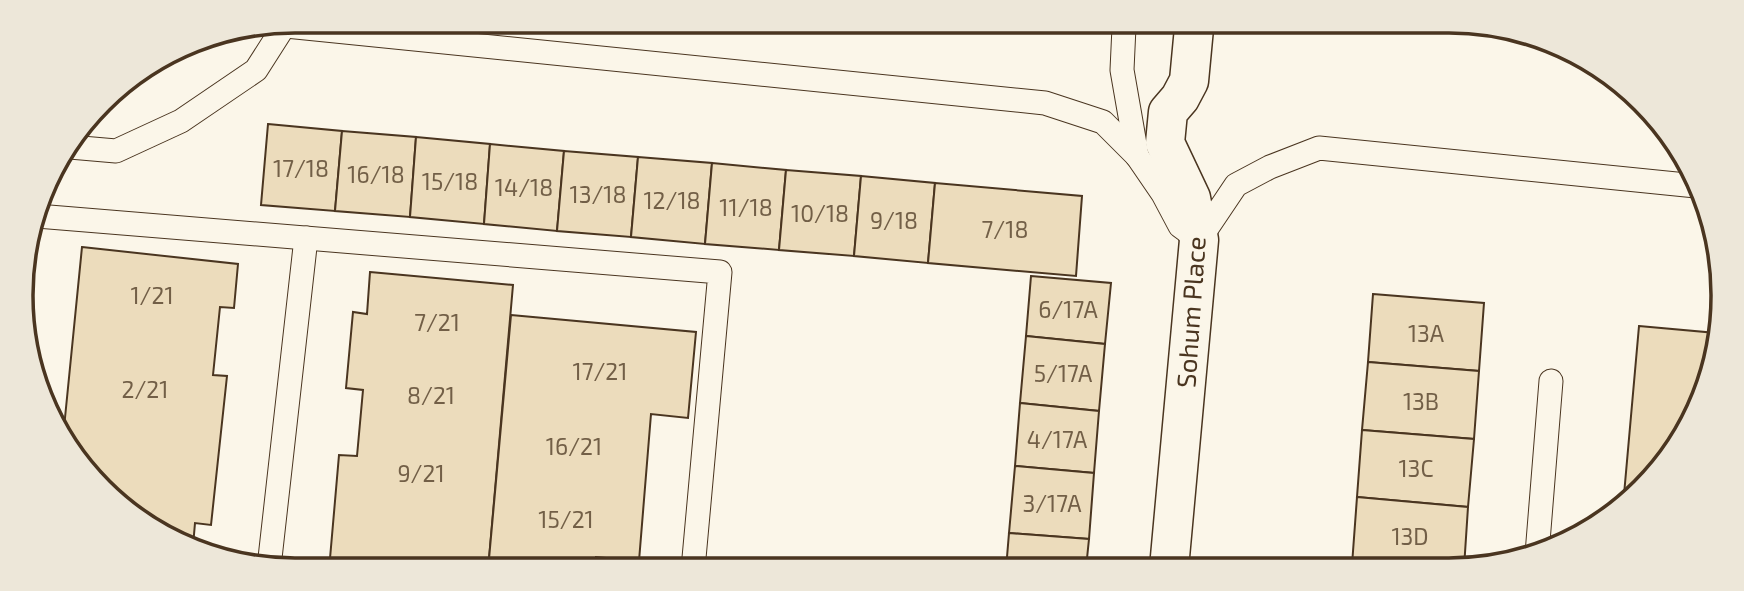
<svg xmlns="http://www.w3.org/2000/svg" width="1744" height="591" font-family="'Exo 2',sans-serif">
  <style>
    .building { fill: #ecdcbc; stroke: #4a3520; stroke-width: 2 }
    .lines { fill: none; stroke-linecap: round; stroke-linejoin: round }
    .lane-casing { stroke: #4a3520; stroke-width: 25 }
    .street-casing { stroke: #4a3520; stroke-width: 41 }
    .lane { stroke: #fbf6e9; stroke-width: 23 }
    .street { stroke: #fbf6e9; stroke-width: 38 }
    .labels { text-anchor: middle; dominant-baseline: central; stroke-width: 5; stroke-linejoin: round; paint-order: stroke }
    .number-label { font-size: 23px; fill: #725f47 }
    .street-label { font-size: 26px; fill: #4a3520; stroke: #fbf6e9 }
    .rim { fill: none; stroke: #4a3520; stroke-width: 3.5 }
  </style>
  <rect width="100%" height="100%" fill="#fbf6e9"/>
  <!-- building -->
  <g class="building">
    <path d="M268,124L342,131L335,211L261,205Z"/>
    <path d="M342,131L416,137L410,217L335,211Z"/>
    <path d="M416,137L490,144L484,224L410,217Z"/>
    <path d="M490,144L564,151L557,231L484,224Z"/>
    <path d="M564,151L638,157L631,237L557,231Z"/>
    <path d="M638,157L712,163L705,244L631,237Z"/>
    <path d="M712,163L786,170L779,250L705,244Z"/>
    <path d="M786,170L861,176L854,256L779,250Z"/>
    <path d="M861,176L935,183L928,263L854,256Z"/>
    <path d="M935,183L1082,196L1076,276L928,263Z"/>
    <path d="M82,247L238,264L234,308L220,307L213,375L227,376L211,525L195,523L193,546L143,524L67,448L63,438Z"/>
    <path d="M370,272L513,285L488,570H329L339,455L357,456L363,390L346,388L353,312L367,314Z"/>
    <path d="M1031,276L1111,283L1105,344L1026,336Z"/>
    <path d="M1373,294L1484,303L1479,371L1368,362Z"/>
    <path d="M511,315L696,332L688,418L651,414L639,561L596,557L595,569L488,570Z"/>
    <path d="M1639,326L1716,333L1714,366L1686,433L1629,502L1623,506Z"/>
    <path d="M1026,336L1105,344L1099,411L1020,403Z"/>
    <path d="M1368,362L1479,371L1474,439L1362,430Z"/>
    <path d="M1020,403L1099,411L1094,473L1015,466Z"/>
    <path d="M1362,430L1474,439L1468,507L1357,497Z"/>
    <path d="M1015,466L1094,473L1089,539L1009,533Z"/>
    <path d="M1357,497L1468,507L1464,568H1385L1352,565Z"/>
    <path d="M1009,533L1089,539L1086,568L1006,569Z"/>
    <path d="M1352,565L1385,568H1352Z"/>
  </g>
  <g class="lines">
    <!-- lane casing -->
    <g class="lane-casing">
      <g id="lane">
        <path d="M286,26L1045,103L1103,122L1137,156L1163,194L1180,226L1199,240L1236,185L1270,167L1319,148L1696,186"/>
        <path d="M1124,27L1122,70L1137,156"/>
        <path d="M70,147L116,151L181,121L256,70L286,23"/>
        <path d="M37,216L720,272L693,569"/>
        <path d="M1537,554L1551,381"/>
        <path d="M269,567L306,238"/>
      </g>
    </g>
    <!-- street casing -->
    <g class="street-casing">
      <path id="street" d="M1169,568L1199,240L1191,198L1165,143L1168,112L1180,98L1189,81L1194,28"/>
    </g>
    <!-- lane -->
    <use href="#lane" class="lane"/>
    <!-- street -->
    <use href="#street" class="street"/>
  </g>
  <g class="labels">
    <!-- number labels -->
    <g class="number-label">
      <text x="301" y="168">17/18</text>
      <text x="376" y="174">16/18</text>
      <text x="450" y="181">15/18</text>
      <text x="524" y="187">14/18</text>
      <text x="598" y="194">13/18</text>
      <text x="672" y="200">12/18</text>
      <text x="746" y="207">11/18</text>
      <text x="820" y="213">10/18</text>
      <text x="894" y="220">9/18</text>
      <text x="1005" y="229">7/18</text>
      <text x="152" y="295">1/21</text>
      <text x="1068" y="309">6/17A</text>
      <text x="437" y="322">7/21</text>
      <text x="1426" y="333">13A</text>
      <text x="600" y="371">17/21</text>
      <text x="1063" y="373">5/17A</text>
      <text x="145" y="389">2/21</text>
      <text x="431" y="395">8/21</text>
      <text x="1421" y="401">13B</text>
      <text x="1057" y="439">4/17A</text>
      <text x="574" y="446">16/21</text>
      <text x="1416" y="468">13C</text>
      <text x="421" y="473">9/21</text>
      <text x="1052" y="503">3/17A</text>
      <text x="566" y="519">15/21</text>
      <text x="1410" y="536">13D</text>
    </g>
    <!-- street labels -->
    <g class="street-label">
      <text transform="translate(1190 312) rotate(-86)">Sohum Place</text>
    </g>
  </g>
  <!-- crop -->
  <path d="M0 0H1744V591H0ZM295 33H1449A262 262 0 0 1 1711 295V296A262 262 0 0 1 1449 558H295A262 262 0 0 1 33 296V295A262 262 0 0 1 295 33Z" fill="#ede7d9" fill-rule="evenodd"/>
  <path class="rim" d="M295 33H1449A262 262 0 0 1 1711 295V296A262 262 0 0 1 1449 558H295A262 262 0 0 1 33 296V295A262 262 0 0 1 295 33Z"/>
</svg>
